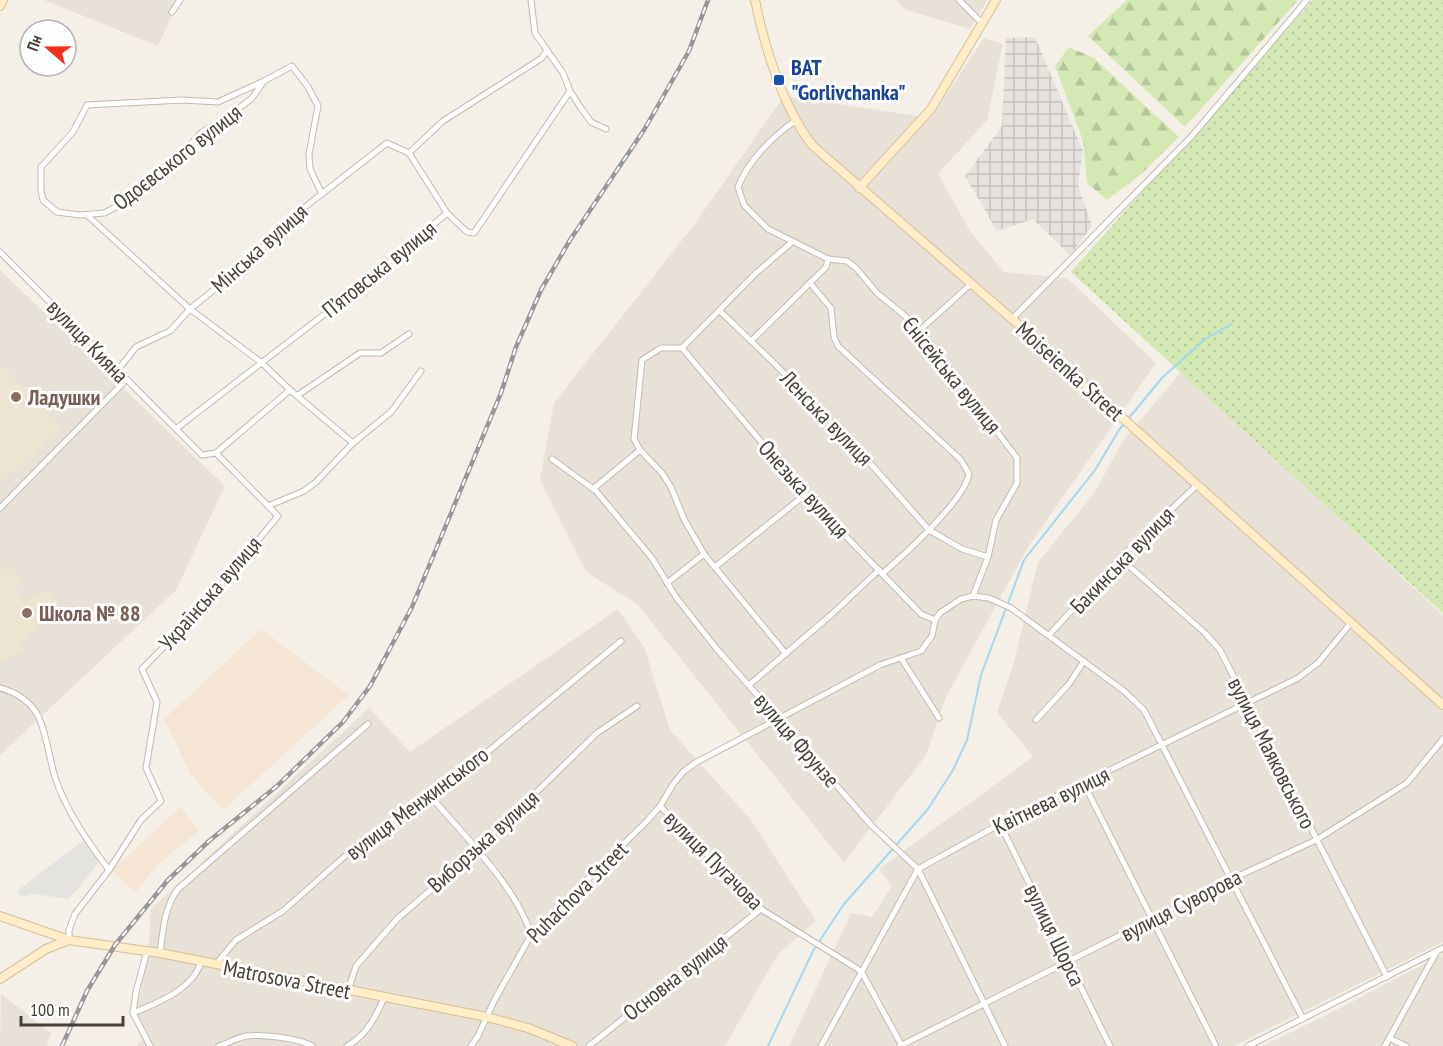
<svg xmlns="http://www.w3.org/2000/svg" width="1443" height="1046" font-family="'PT Sans Narrow',sans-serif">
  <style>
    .residential { fill: #e8e1d7 }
    .commercial { fill: #f5e5d4 }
    .industrial { fill: url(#industrial-grid) }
    .education { fill: #ede4d2 }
    .forest { fill: url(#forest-firs) }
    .park { fill: url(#park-dots) }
    .parking { fill: #e5e3e0 }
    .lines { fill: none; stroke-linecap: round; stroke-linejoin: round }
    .stream { stroke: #a6d7f0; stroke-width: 2 }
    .street-casing { stroke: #c2baae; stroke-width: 7 }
    .secondary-casing { stroke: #d3c099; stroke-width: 10 }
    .street { stroke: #fff; stroke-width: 5 }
    .secondary { stroke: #feedc8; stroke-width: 8 }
    .rail-casing { stroke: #979797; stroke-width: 4.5 }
    .rail { stroke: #fff; stroke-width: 2; stroke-dasharray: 7; stroke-linecap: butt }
    .transit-dot { fill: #1a4fb4; stroke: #fff; stroke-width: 2 }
    .education-dot { fill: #8d6e63; stroke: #fff; stroke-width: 2 }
    .labels { text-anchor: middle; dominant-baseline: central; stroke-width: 6; stroke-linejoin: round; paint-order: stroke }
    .transit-label { font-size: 22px; font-weight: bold; fill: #164399; stroke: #fff; text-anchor: start }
    .street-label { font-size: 22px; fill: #474037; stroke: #fff }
    .education-label { font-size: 22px; font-weight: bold; fill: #785e54; stroke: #fff; text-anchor: start }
  </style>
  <defs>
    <pattern id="industrial-grid" width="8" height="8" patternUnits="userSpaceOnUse" patternTransform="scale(1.5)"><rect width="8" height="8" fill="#e6e2dd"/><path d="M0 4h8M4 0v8" fill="none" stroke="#c7c3be"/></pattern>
    <pattern id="forest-firs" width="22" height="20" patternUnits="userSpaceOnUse" patternTransform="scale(1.5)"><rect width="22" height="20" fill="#d3e8b2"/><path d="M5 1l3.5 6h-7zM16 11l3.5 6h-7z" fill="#b6c89a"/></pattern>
    <pattern id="park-dots" width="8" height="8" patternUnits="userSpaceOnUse" patternTransform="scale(1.5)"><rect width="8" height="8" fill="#d3e8b2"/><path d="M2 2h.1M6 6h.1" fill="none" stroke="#b6c89a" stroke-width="1.8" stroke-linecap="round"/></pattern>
  </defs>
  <rect width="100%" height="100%" fill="#f4f0e8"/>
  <!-- residential -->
  <g class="residential">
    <path d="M44,0H179L158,46Z"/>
    <path d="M896,0H987L970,29L904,9Z"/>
    <path d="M984,38L1003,44L987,120L938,174L970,231L1004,272L1067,278L1156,363L1028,547L946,697L926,755L844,863L637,604L586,572L540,480L554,403L694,225L784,96L931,118Z"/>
    <path d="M0,270L225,486L176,590L0,755Z"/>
    <path d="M1182,371L1443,615V942L1234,1046H789L851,913L872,917L892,886L879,869L1033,757L997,712L1013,666L1038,562L1095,492L1122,442Z"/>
    <path d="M618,609L644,647L670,730L751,820L816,921L778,954L725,1046H137L148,1034L136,1012L148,957L151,909L369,708L410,752Z"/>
    <path d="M1443,954V1046H1263L1342,1007Z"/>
    <path d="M1,994L51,1033L47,1046H0Z"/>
  </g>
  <!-- commercial -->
  <g class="commercial">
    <path d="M261,629L349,695L223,810L191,775L164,719Z"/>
    <path d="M181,807L199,831L158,864L135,893L112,870Z"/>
  </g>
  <!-- industrial -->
  <path class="industrial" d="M1035,37L1083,151L1078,185L1092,226L1070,255L1033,219L997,231L965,176L1002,126L1006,38Z"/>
  <!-- education -->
  <g class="education">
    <path d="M2,364L62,428L0,484V366Z"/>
    <path d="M9,564L24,580L16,590L25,602L45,589L61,606L45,625L42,621L21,644L24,650L8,660L0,661V571Z"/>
  </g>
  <!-- forest -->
  <g class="forest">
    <path d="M1127,0H1298L1185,127L1088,36Z"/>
    <path d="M1069,47L1094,58L1179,137L1140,175L1107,200L1087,183L1083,141L1055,66Z"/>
  </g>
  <!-- park -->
  <path class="park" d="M1313,0H1443V613L1071,272Z"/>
  <!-- parking -->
  <path class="parking" d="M84,840L99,862L69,899L34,894L21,897L17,891Z"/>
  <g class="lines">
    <!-- stream -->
    <path class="stream" d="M768,1046L813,951L844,904L928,809L953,770L967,740L981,675L1024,560L1095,470L1119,430L1162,378L1205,339L1232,324"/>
    <!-- street casing -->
    <g class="street-casing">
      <g id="street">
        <path d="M531,0L535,33L563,73L570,91L581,108L591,122L606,129"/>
        <path d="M959,0L982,23"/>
        <path d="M172,12L180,0"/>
        <path d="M264,81L218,102L182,100L87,105L73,132L41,167V191L43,200L57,212L80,215L104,213L116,207L136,188L184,151L202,132L224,120L252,98L264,81L292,66L308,87L318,106L309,154L310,169L322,194"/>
        <path d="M795,121C772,137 748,161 738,187L744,205L768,229L828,259L847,261L856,268L877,293L915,324L1017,458V483L996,520L988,557L973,596"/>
        <path d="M409,153L443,121L542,58L547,50"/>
        <path d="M87,215L190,309L262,363L290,390L353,443"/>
        <path d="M0,252L202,455L216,453L278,516L202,608L142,669L157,702L146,768L161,801L141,820L109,870L75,914L69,930V940"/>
        <path d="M810,283L831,308L834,337L838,346L961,460L969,474C964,501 904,555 882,574"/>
        <path d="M720,311L775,364L870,463L929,530L962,549L988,557"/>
        <path d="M1012,319L1191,137L1307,0"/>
        <path d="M920,330L971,284"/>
        <path d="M751,341L826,267L828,259"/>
        <path d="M682,348H661L642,360L634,439L640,450L662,473L671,487L684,519L704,554L786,654"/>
        <path d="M682,348L806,495L921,614L935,620"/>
        <path d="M682,348L755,274L792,242"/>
        <path d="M117,371L136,347L170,331L190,309L236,272L277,235L296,214L387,143L409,153L447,213L467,232L474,233L570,91"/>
        <path d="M298,395L360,353H381L409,334"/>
        <path d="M177,428L348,296L447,213"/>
        <path d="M216,453L290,390"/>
        <path d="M552,459L596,491L652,558L676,597L716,648L872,826L918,869L1005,1046"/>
        <path d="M593,489L640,450"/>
        <path d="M268,506L304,491L316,482L353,443L391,412L421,371"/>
        <path d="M0,508L126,380"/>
        <path d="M1120,558L1205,633L1220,650L1387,977"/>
        <path d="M715,567L806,494"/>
        <path d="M667,583L704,554"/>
        <path d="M1049,635L1120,558L1196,486"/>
        <path d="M901,658L939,718"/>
        <path d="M749,685L832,614L879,570"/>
        <path d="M0,688C15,692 29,701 37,714C45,726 50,762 55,777C66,811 88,842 109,870"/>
        <path d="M1036,720L1069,684L1084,661"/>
        <path d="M1084,784L1216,1046"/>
        <path d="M432,798C463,834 518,889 531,935"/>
        <path d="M660,806L761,909L861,971L902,1046"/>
        <path d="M1000,824L1110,1046"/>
        <path d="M147,951L136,992L133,1013L150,1046"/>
        <path d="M160,953C163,931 164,908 178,889L368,724"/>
        <path d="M215,965L236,940L283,911L353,849L403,811L432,798L621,641"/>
        <path d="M348,991L356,966L397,919L477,850L597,733L637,706"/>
        <path d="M133,1013C158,1003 193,989 201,962"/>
        <path d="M1389,1038L1406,1046"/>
        <path d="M219,1046C228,1043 237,1038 246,1036C263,1034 297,1038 312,1046"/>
        <path d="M347,1046C367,1035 375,1018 384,998"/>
        <path d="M471,1046L478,1036L494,1001L531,935L647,821L660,806L674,783L683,772L695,763L880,665L921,651L932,636L935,620L940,613L961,599L973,596L989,598L1011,608L1124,691L1144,710L1303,1019"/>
        <path d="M589,1046L761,909"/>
        <path d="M821,1046L918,869L1000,824L1298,678L1318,663L1350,624"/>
        <path d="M900,1046L1232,879L1316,840L1407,783L1443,739"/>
        <path d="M1248,1046L1443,948"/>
        <path d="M1385,1046L1437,951"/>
      </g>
    </g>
    <!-- secondary casing -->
    <g class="secondary-casing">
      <g id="secondary">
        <path d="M755,0C764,46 784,110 813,146L1012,319L1443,705"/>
        <path d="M0,6L3,0"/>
        <path d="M859,188L931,109L996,0"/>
        <path d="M0,916L69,940L160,953L487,1017L528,1028L572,1046"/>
        <path d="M0,979L46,949L69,940"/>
      </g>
    </g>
    <!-- street -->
    <use href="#street" class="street"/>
    <!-- secondary -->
    <use href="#secondary" class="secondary"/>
    <!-- rail casing -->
    <g class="rail-casing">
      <path id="rail" d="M62,1046L87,991L115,945L168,880L209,841L277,786L343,722L370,686L412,607L501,393L516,347L541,290L570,240L644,130L668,88L689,51L708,0"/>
    </g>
    <!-- rail -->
    <use href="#rail" class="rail"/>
  </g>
  <!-- markers -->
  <rect class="transit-dot" x="773" y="74" width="12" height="12" rx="3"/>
  <g class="education-dot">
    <circle cx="16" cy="397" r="6"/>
    <circle cx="27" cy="613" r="6"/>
  </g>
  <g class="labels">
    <!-- transit labels -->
    <g class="transit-label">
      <text x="791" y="67">BAT<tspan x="791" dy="25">"Gorlivchanka"</tspan></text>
    </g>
    <!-- street labels -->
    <g class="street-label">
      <text transform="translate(177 157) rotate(-38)">Одоєвського вулиця</text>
      <text transform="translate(259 248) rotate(-42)">Мінська вулиця</text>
      <text transform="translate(379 269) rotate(-39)">П’ятовська вулиця</text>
      <text transform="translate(88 341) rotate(46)">вулиця Кияна</text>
      <text transform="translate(1070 371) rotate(42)">Moiseienka Street</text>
      <text transform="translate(952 375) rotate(51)">Єнісейська вулиця</text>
      <text transform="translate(827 418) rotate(46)">Ленська вулиця</text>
      <text transform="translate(804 489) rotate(48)">Онезька вулиця</text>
      <text transform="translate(1122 560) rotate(-46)">Бакинська вулиця</text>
      <text transform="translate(210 593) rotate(-49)">Українська вулиця</text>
      <text transform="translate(797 740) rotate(49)">вулиця Фрунзе</text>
      <text transform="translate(1272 753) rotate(63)">вулиця Маяковського</text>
      <text transform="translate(1051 800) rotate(-26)">Квітнева вулиця</text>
      <text transform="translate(417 803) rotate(-37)">вулиця Менжинського</text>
      <text transform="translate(483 841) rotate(-42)">Виборзька вулиця</text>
      <text transform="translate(714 860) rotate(45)">вулиця Пугачова</text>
      <text transform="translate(577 892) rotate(-45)">Puhachova Street</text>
      <text transform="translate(1181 905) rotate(-27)">вулиця Суворова</text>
      <text transform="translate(1055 935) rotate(64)">вулиця Щорса</text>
      <text transform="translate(675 977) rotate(-38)">Основна вулиця</text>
      <text transform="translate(287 979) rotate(11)">Matrosova Street</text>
    </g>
    <!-- education labels -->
    <g class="education-label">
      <text x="28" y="397">Ладушки</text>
      <text x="39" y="613">Школа № 88</text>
    </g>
  </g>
  <!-- north arrow -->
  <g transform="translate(48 48) rotate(290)"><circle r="28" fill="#ffffff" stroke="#b5b3af" stroke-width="1.5"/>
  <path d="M0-4.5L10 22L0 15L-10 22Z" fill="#f72e1c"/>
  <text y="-9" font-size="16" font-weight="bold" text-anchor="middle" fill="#474037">Пн</text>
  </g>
  <!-- scale -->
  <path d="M21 1016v9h102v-9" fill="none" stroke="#474037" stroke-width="3"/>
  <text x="30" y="1016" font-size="18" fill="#474037" stroke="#ffffff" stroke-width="4.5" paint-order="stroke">100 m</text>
</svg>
